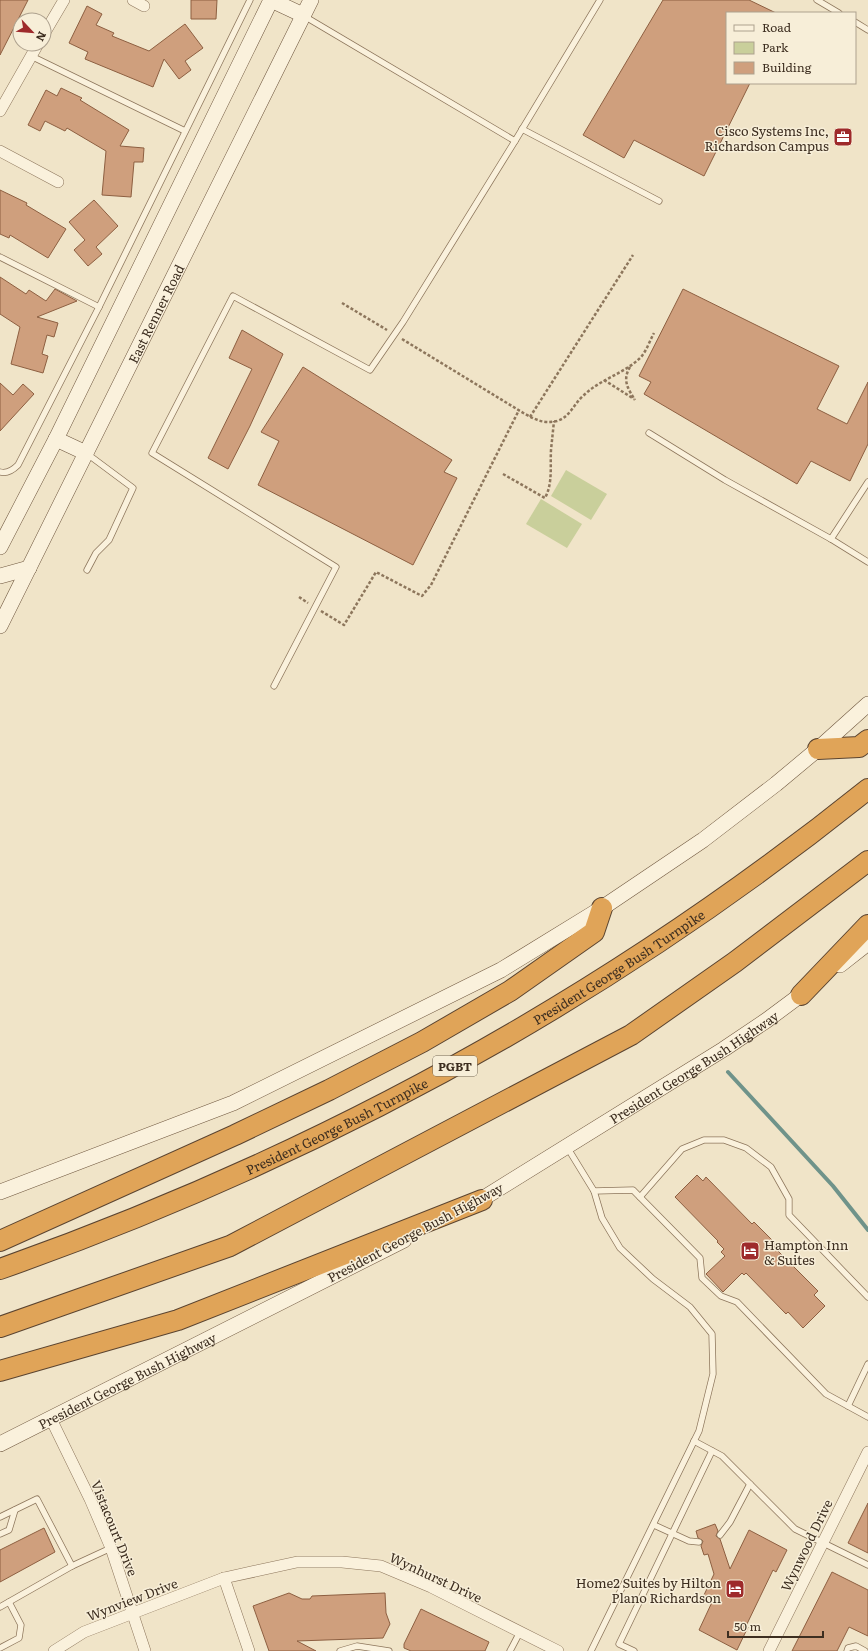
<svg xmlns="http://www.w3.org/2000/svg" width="868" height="1651" font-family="Literata,serif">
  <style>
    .green { fill: #c9cf9b }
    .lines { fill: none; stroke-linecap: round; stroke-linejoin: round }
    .stream { stroke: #6f938a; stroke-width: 4 }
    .building { fill: #cf9f7d; stroke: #8d5f41 }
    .lane-casing { stroke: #8d765c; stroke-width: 7 }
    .street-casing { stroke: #8d765c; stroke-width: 12 }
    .secondary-casing { stroke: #6f573f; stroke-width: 16 }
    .highway-casing { stroke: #5b4430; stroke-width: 22 }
    .path { stroke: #8d765c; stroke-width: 2.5; stroke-dasharray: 3 2; stroke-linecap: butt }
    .lane { stroke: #faf1dc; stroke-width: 5.5 }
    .street { stroke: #faf1dc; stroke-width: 11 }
    .secondary { stroke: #faf1dc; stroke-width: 15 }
    .highway { stroke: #e0a458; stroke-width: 20 }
    .labels { text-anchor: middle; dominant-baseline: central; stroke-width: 3; stroke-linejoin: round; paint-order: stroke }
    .shield { fill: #f7eed8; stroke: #756857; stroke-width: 1 }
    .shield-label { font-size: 12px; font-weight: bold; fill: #3d2e20 }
    .poi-label { font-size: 13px; fill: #3d2e20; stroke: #f7eed8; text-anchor: end }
    .street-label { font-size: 13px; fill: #3d2e20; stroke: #f7eed8 }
  </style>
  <rect width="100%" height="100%" fill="#f0e4c8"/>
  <!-- green -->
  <g class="green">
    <path d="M566,470L607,494L591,520L551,496Z"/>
    <path d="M541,499L582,524L567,548L526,524Z"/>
  </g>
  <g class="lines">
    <!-- stream -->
    <path class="stream" d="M728,1072L833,1186L868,1230"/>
  </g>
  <!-- building -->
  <g class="building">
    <path d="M0,0H28L0,55Z"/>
    <path d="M191,0H217L216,19H191Z"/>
    <path d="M663,0H749L776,13H727V83H750L704,176L634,140L624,158L583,135Z"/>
    <path d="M87,6L102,14L96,25L114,33L112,36L149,51L185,24L203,48L185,61L191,70L179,79L164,59L153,87L85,59L88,52L69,43Z"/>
    <path d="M61,88L82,98L80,100L129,130L120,146L144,148L143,162H134L131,197L102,195L106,151L67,128L65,131L45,121L40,131L28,125L46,90L57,96Z"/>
    <path d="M0,190L27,203L26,205L66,229L48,258L10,235L9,238L0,234Z"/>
    <path d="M94,200L118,226L96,247L102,254L88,266L74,250L85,240L69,222Z"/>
    <path d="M0,277L26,294L29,290L46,301L55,289L77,301L37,317L58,323L54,337L47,335L42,354L48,356L43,373L11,364L20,327L0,314Z"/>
    <path d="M683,289L839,366L817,409L847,424L868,382V444L850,481L811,461L797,484L644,394L651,382L639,376Z"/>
    <path d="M242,330L283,354L250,426L228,469L208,458L252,369L229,358Z"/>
    <path d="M303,367L452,460L444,472L457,478L413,565L258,485L279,441L261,432Z"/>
    <path d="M0,383L13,395L23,384L34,394L0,431Z"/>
    <path d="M697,1175L703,1181L706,1177L752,1224L754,1222L777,1245L774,1247L818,1291L814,1295L825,1306L803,1328L788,1312L786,1314L746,1273L744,1275L742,1273L723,1292L706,1274L725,1256L721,1252L724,1249L717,1242L718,1241L675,1197Z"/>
    <path d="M868,1503V1553L848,1543Z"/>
    <path d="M715,1524L718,1531L716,1536L720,1539L730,1569L749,1530L787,1550L776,1572L773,1570L746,1626L748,1627L737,1650L699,1630L713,1600L704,1595L714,1574L708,1554L704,1555L701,1546L703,1541L698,1538L696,1531Z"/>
    <path d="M44,1528L55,1552L0,1582V1550Z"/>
    <path d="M832,1572L868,1590V1636L849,1627L837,1651H792Z"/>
    <path d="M289,1593L302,1599H310L312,1596L385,1593L386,1613L390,1624L383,1638L297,1641L316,1651H269L253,1606Z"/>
    <path d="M421,1609L489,1642L485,1651H411L404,1648V1644Z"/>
  </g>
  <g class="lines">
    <!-- lane casing -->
    <g class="lane-casing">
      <g id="lane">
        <path d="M817,0L839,13"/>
        <path d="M304,16L515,141L600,0"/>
        <path d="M855,22L868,30"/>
        <path d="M31,56L185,131"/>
        <path d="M522,129L659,201"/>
        <path d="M0,257L99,307"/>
        <path d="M649,433L725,480L831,539"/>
        <path d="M86,453L133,488L109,540L96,553L87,570"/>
        <path d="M0,472C7,474 13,470 18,465L99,307L250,0"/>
        <path d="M868,482L831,539L868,562"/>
        <path d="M274,686L336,567L152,453L233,296L370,370L403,322L515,141"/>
        <path d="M567,1147L594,1191L633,1190L700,1258L702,1278L721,1296L737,1302L826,1394L868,1417"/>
        <path d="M640,1197L682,1149L704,1140H724L746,1148L771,1167L789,1199V1215L868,1297"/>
        <path d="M848,1406L868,1364"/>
        <path d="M694,1441L722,1456L795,1529L868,1565"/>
        <path d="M0,1517L37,1499L72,1566L111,1548"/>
        <path d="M654,1525L689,1541L699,1542"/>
        <path d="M0,1534L9,1530L15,1510"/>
        <path d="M720,1535L730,1522L750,1484"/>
        <path d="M0,1607L72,1566"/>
        <path d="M0,1648L19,1638L21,1625L9,1602"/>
        <path d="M340,1651L357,1646L389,1651"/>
        <path d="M510,1651L520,1632"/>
        <path d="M591,1651L699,1431L713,1374L712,1334L690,1307L653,1279L620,1248L602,1218L594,1191"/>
        <path d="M634,1651L619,1644L712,1451"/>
        <path d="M847,1651L848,1648L856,1646L865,1651"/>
      </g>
    </g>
    <!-- street casing -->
    <g class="street-casing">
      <g id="street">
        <path d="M133,0L144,6"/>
        <path d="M44,34L64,0"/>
        <path d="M0,111L38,44"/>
        <path d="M0,151L58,182"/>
        <path d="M51,1419L90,1499L111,1548L145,1651"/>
        <path d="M224,1578L249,1651"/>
        <path d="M54,1651L84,1632L224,1578L297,1562H342L381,1566L431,1587L558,1651"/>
        <path d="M769,1651L868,1452"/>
      </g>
    </g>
    <!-- secondary casing -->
    <g class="secondary-casing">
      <g id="secondary">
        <path d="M271,0L303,15"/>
        <path d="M56,439L86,453"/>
        <path d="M0,547L56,439L271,0"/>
        <path d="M0,576L29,568"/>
        <path id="s1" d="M0,626L311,0"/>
        <path d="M840,965L868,943"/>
        <path d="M0,1192L233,1103L501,970L602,908L703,840L776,784L818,749L868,704"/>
        <path id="s2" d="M474,1204L724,1049L767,1020L810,988"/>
        <path id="s3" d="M0,1444L404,1240"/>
      </g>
    </g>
    <!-- highway casing -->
    <g class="highway-casing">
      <g id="highway">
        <path d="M818,749L859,747L868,740"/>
        <path d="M801,995L868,925"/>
        <path d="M0,1241L235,1135L329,1090L422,1042L510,991L594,932L602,908"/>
        <path id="s4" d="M0,1269C314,1158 608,998 868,789"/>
        <path d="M0,1327L230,1246L631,1035L735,962L868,861"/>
        <path d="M0,1371L178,1320L482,1200"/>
      </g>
    </g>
    <!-- path -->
    <g class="path">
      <path d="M342,303L387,330"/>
      <path d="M402,339L525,414C536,420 544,424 557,421C570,417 573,405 583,396C600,379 624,374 641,357C647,350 650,340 654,333"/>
      <path d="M630,367C622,380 628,389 635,400"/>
      <path d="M604,380L634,399"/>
      <path d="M530,417L633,255"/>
      <path d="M503,474L545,498C553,483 550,466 551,450C552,440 553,431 554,421"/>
      <path d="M299,597L308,603"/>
      <path d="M321,611L344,625L376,572L422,596L431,585L519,410"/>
    </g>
    <!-- lane -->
    <use href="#lane" class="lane"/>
    <!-- street -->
    <use href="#street" class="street"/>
    <!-- secondary -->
    <use href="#secondary" class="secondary"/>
    <!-- highway -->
    <use href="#highway" class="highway"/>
  </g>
  <!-- icons -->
  <defs>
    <g id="office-square" transform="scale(1)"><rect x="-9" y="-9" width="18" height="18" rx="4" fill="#9e2a2b" stroke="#f7eed8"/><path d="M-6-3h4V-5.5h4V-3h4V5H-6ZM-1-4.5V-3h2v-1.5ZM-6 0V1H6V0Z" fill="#fff"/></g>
    <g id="hotel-square" transform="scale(1)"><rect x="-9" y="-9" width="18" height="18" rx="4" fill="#9e2a2b" stroke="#f7eed8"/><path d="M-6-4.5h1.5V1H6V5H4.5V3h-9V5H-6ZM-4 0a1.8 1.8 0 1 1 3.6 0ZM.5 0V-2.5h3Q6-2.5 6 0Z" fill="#fff"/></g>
  </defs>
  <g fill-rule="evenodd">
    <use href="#office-square" x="843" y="137"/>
    <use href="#hotel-square" x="750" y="1251"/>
    <use href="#hotel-square" x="735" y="1589"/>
  </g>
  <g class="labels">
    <!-- shield labels -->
    <rect class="shield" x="433" y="1056" width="44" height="20" rx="3"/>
    <g class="shield-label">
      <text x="455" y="1066">PGBT</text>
    </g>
    <!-- poi labels -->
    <g class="poi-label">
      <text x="829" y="130">Cisco Systems Inc,<tspan x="829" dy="15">Richardson Campus</tspan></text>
      <text x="764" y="1244" text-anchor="start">Hampton Inn<tspan x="764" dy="15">&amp; Suites</tspan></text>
      <text x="721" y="1582">Home2 Suites by Hilton<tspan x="721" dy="15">Plano Richardson</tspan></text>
    </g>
    <!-- street labels -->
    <g class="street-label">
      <text stroke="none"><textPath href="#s1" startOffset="349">East Renner Road</textPath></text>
      <text stroke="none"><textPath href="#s4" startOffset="690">President George Bush Turnpike</textPath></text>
      <text stroke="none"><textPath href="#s2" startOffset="259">President George Bush Highway</textPath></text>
      <text stroke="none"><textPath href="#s4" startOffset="366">President George Bush Turnpike</textPath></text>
      <text transform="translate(415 1232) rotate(-28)">President George Bush Highway</text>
      <text stroke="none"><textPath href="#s3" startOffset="142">President George Bush Highway</textPath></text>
      <text transform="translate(115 1528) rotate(68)">Vistacourt Drive</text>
      <text transform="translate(806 1545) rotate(-64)">Wynwood Drive</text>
      <text transform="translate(436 1577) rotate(25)">Wynhurst Drive</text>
      <text transform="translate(132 1599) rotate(-21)">Wynview Drive</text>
    </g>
  </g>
  <!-- legend -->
  <rect x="726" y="12" width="130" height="72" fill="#f7eed8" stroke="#ada18e"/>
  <rect x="734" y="25" width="20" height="6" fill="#faf1dc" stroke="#ada18e"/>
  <text x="762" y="32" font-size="12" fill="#3d2e20">Road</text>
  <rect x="734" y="42" width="20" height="12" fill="#c9cf9b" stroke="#ada18e"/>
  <text x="762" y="52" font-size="12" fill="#3d2e20">Park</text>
  <rect x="734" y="62" width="20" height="12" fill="#cf9f7d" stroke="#ada18e"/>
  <text x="762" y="72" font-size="12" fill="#3d2e20">Building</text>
  <!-- north arrow -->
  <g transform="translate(32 32) rotate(116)"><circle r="19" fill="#f7eed8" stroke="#ada18e"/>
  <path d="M0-3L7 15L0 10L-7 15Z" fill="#9e2a2b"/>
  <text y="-6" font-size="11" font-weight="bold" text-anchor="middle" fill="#3d2e20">N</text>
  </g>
  <!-- scale -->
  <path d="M728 1631v6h95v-6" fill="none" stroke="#3d2e20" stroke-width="2"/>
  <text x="734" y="1631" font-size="12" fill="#3d2e20" stroke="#f7eed8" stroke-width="3" paint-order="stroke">50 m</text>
</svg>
